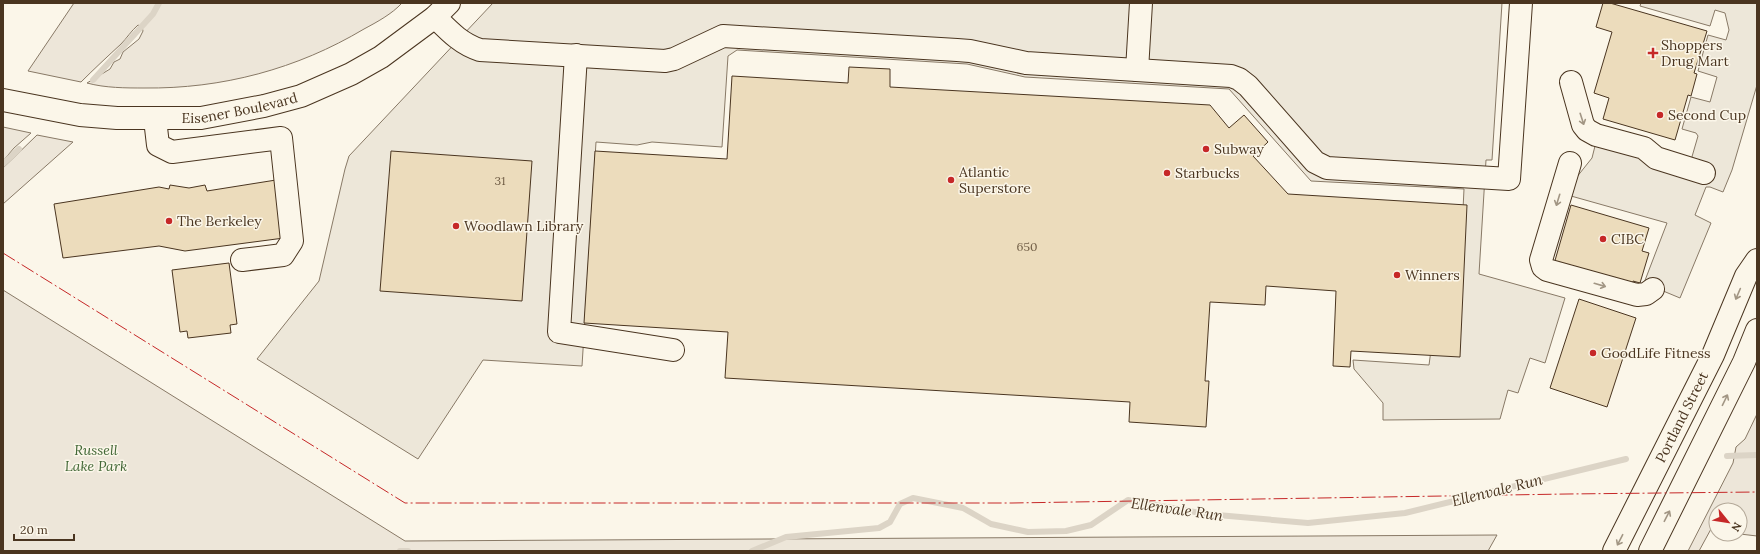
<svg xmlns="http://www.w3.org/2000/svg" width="1760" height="554" font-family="Lora,serif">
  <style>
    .green { fill: #ede6d9; stroke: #887966 }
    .parking { fill: #ede7d9; stroke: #887966 }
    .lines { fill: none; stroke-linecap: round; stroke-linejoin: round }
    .stream { stroke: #dcd4c6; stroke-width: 6 }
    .building { fill: #ecdcbc; stroke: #4a3520 }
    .minor-casing { stroke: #4a3520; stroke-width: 24 }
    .major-casing { stroke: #4a3520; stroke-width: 24 }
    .minor { stroke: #fbf6e9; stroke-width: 22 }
    .major { stroke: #fbf6e9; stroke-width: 22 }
    .power { stroke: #c62828; stroke-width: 1; stroke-dasharray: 14 3 2 3; stroke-linecap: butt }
    .oneway { stroke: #a29684 }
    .poi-dot { fill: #c62828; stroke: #fbf6e9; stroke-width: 1.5 }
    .labels { text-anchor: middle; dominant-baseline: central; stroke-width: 3; stroke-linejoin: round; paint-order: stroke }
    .number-label { font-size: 12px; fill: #725f47 }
    .poi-label { font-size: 14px; fill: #4a3520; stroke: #fbf6e9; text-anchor: start }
    .street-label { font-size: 14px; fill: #4a3520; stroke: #fbf6e9 }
    .park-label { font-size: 14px; font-style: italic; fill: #436837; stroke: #fbf6e9 }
    .water-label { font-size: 15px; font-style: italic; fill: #4a3520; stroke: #fbf6e9 }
  </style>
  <rect width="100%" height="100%" fill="#fbf6e9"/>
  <!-- green -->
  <g class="green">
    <path d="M74,3H402C392,14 377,22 364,29C297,69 222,89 144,88C126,88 105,88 87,83L110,69L114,62L120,59L123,52L139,39L143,31L142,27L138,25C131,31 127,38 121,44C108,56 94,69 81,82L28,71Z"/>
    <path d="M3,127L31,133L14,148L3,161Z"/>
    <path d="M37,135L73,142L3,204V168Z"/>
    <path d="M3,290L405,541L1497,535L1488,551H3Z"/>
    <path d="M1757,414V536L1740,534V510H1716V530L1711,529L1699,551H1688L1733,463L1736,447L1745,439Z"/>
  </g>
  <!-- parking -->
  <g class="parking">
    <path d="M493,3H1502L1492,160H1486L1479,274L1565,298L1545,363L1530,358L1518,393L1508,390L1500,419L1383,420V403L1354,369L1353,360L1429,365L1431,350L1456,352L1464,189L1311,181L1229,89L1025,77L967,64L737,50L728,56L722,147L652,142L637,145L596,142L582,366L483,360L418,459L257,359L319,281L345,169L349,156Z"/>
    <path d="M1641,3H1757V85L1732,170L1723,192L1710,187H1706L1695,215L1711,223L1680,298L1644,283L1667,223L1571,196L1576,178L1592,158L1596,142L1689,167L1698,136L1696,133L1682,129L1691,97L1710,102L1717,77L1698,71L1708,35L1726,40L1729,30L1725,13L1715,10L1710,26L1640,6Z"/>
  </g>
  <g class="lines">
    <!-- stream -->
    <g class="stream">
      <path d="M93,80L153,14L159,3"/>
      <path d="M3,164L19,149"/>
      <path d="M1727,456L1757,455"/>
      <path d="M400,551H408"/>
      <path d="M752,551L786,537L879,528L890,522L900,504L913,498L963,508L991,524L1028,532L1066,531L1091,525L1128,500L1206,514L1308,523L1405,513L1626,459"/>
    </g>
  </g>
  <!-- building -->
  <g class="building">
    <path d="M1603,3H1610L1707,31L1694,73L1697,74L1691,96L1688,95L1675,140L1603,119L1609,98L1594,93L1612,32L1596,27Z"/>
    <path d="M849,67L890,69V87L1210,105L1229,128L1244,115L1268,142L1253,156L1288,194L1467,205L1460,357L1351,351L1350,367L1333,366L1336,291L1266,286L1265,305L1210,302L1205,381H1209L1206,427L1129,422L1130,402L725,378L728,332L584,323L595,151L727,159L732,76L848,83Z"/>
    <path d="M391,151L532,161L522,301L380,291Z"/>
    <path d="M276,180L284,238L185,251L159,246L63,258L54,204L159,187L169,189L170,185L189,188L205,185L207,191Z"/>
    <path d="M1571,205L1649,228L1642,251L1649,253L1640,283L1633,281L1632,287L1554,264Z"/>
    <path d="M229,263L237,324L230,325L231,333L188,338L187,331L180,332L172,270Z"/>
    <path d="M1579,299L1636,318L1607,407L1550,388Z"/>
  </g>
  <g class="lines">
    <!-- minor casing -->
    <g class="minor-casing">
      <g id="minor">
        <path d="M435,17C449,31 461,44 480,50L665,61L674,59L723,36L957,50L970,51L1026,63L1231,76L1239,79L1248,86L1315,162L1327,168L1509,179L1521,3"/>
        <path d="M576,55L559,332L673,350"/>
        <path d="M1137,70L1141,3"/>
        <path d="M1571,82L1583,125L1587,130L1596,135L1644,148L1656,158L1704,173"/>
        <path id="s1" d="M3,100L80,115L117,118H201L264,106L301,96L351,74L381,57L435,17L449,3"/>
        <path d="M155,119L158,145L172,152L281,138L292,241L283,255L242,260"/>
        <path d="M1570,163L1541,260L1543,267L1547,270L1637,295L1646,294L1653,289"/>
      </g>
    </g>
    <!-- major casing -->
    <g class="major-casing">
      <g id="major">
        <path id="s2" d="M1614,551L1713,355L1746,276L1757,260"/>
        <path d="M1650,551L1744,362L1757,330"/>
      </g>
    </g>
    <!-- minor -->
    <use href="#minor" class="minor"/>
    <!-- major -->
    <use href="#major" class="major"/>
    <!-- power -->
    <path class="power" d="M3,253L405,503H1012L1567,494L1757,492"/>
  </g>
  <!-- one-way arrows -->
  <defs><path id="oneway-shaft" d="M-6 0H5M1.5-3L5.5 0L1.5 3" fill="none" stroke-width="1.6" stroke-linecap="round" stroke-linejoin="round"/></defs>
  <g class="oneway">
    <use href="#oneway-shaft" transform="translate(1582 119) rotate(72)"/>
    <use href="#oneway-shaft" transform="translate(1558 200) rotate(107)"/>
    <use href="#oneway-shaft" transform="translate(1600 285) rotate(16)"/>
    <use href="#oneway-shaft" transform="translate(1738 294) rotate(113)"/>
    <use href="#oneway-shaft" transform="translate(1725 400) rotate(-64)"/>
    <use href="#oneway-shaft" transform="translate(1667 516) rotate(-63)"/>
    <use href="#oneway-shaft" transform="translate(1620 540) rotate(117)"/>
  </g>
  <!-- markers -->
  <g class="poi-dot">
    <path d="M1651 47h4v4h4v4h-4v4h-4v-4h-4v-4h4z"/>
    <circle cx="1660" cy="115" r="4"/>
    <circle cx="1206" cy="149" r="4"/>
    <circle cx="1167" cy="173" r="4"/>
    <circle cx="951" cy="180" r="4"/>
    <circle cx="169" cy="221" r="4"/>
    <circle cx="456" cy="226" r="4"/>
    <circle cx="1603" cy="239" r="4"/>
    <circle cx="1397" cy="275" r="4"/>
    <circle cx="1593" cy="353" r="4"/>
  </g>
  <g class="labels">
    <!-- number labels -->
    <g class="number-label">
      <text x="500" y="180">31</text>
      <text x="1027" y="246">650</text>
    </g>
    <!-- poi labels -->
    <g class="poi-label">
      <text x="1661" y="45">Shoppers<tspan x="1661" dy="16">Drug Mart</tspan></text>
      <text x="1668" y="115">Second Cup</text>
      <text x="1214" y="149">Subway</text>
      <text x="959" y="172">Atlantic<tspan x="959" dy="16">Superstore</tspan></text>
      <text x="1175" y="173">Starbucks</text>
      <text x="177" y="221">The Berkeley</text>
      <text x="464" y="226">Woodlawn Library</text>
      <text x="1611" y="239">CIBC</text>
      <text x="1405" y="275">Winners</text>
      <text x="1601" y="353">GoodLife Fitness</text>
    </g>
    <!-- street labels -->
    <g class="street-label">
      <text stroke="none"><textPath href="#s1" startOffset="239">Eisener Boulevard</textPath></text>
      <text stroke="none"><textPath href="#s2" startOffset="150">Portland Street</textPath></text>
    </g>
    <!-- park labels -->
    <g class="park-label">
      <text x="96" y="450">Russell<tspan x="96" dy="16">Lake Park</tspan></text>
    </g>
    <!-- water labels -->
    <g class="water-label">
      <text transform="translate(1497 490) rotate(-14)">Ellenvale Run</text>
      <text transform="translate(1177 509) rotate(8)">Ellenvale Run</text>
    </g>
  </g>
  <!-- border -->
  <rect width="1760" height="554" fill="none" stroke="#4a3520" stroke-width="8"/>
  <!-- north arrow -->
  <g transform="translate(1728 522) rotate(120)"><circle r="19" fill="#fbf6e9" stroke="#b4a999"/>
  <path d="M0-3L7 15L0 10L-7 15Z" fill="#c62828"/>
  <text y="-6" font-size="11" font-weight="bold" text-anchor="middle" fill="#4a3520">N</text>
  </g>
  <!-- scale -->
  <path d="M14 534v6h60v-6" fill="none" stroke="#4a3520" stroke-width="2"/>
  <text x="20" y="534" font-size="12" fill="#4a3520" stroke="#fbf6e9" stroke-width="3" paint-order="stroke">20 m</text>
</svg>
